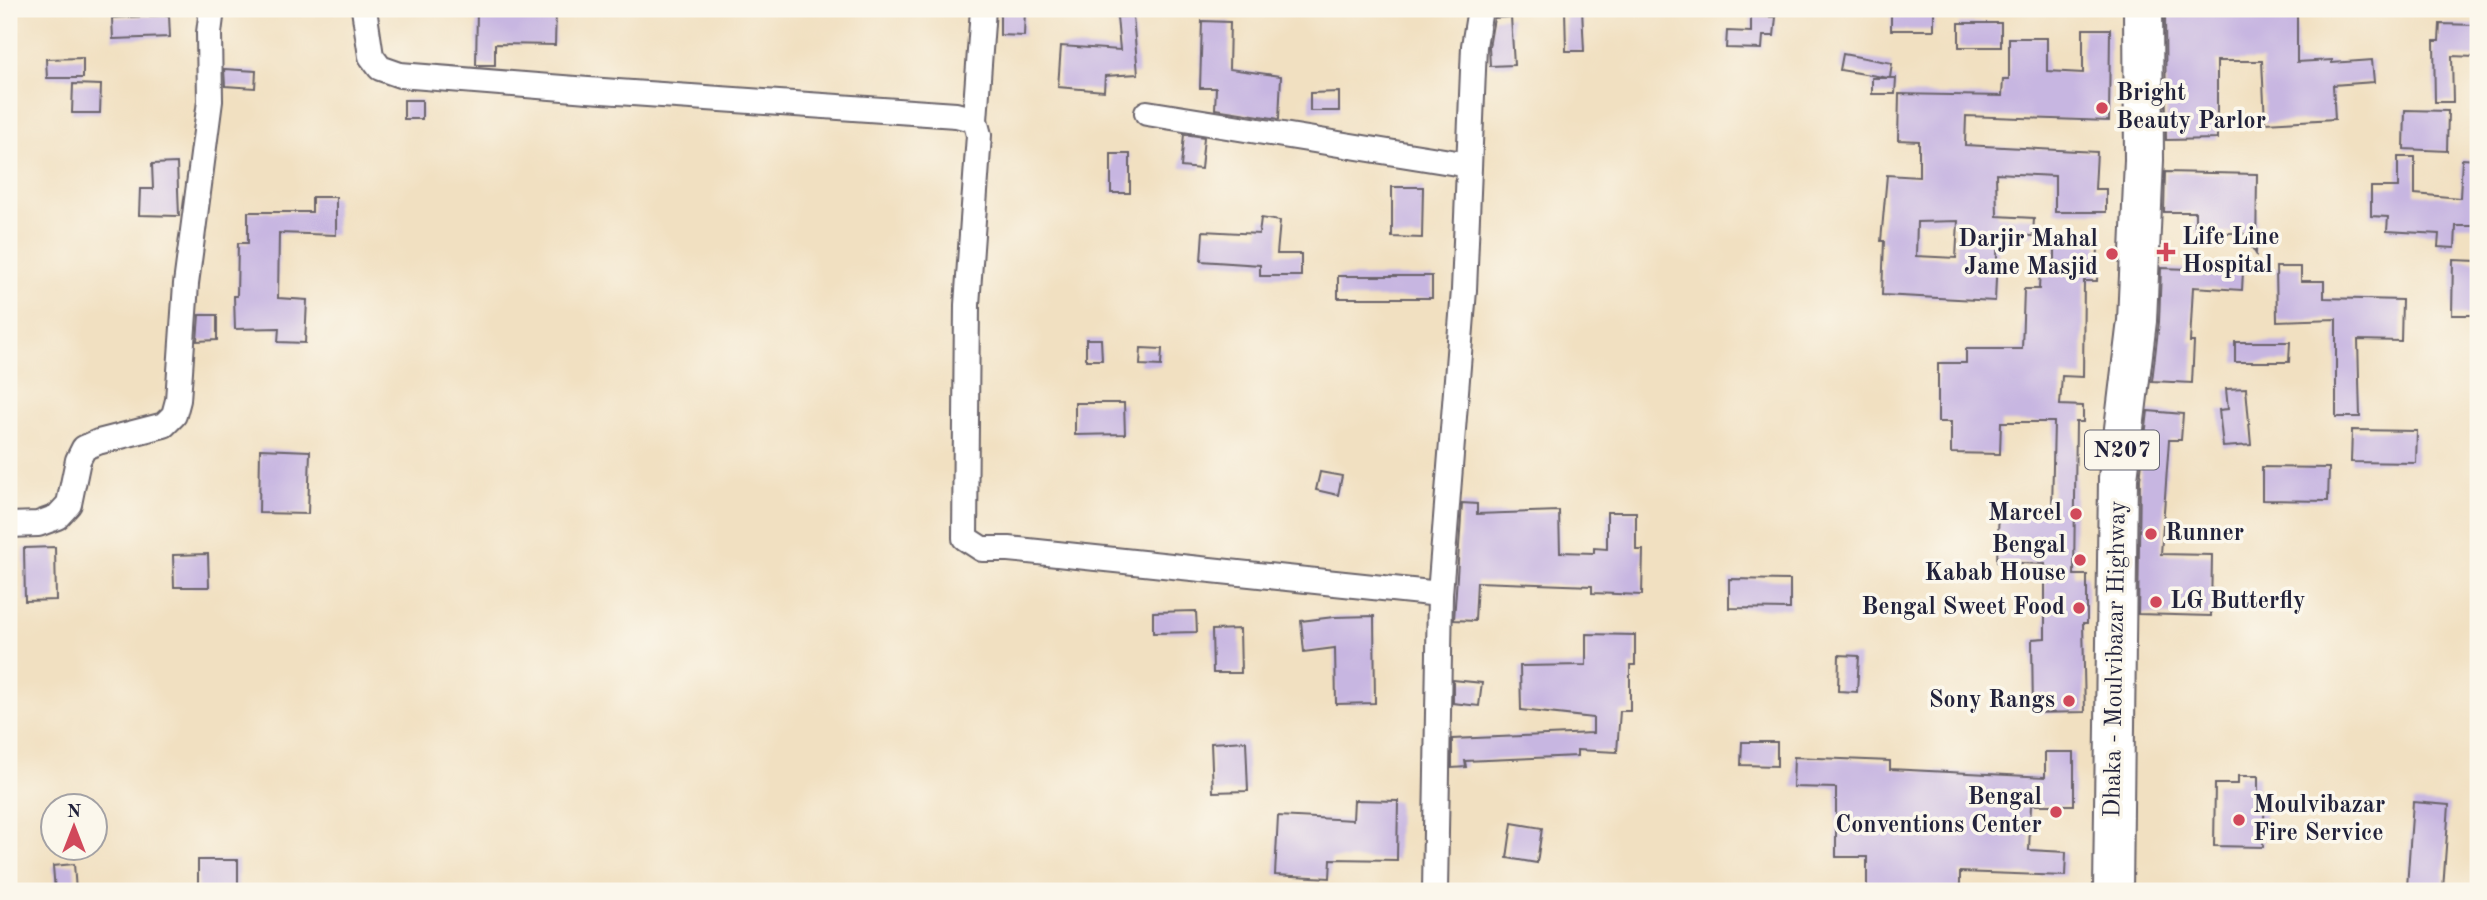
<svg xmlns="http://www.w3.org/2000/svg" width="2487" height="900" font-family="'Old Standard TT',serif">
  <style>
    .building { fill: #c7b6e1; fill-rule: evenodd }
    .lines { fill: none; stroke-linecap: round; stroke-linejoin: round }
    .minor-casing { stroke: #6a646a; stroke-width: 28 }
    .trunk-casing { stroke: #6a646a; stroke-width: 42 }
    .minor { stroke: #fff; stroke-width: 24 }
    .trunk { stroke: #fff; stroke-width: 38 }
    .poi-dot { fill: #d1495b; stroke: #fbf7ec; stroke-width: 2.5 }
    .labels { text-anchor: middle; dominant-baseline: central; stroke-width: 7; stroke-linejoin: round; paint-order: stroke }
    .shield { fill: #fbf7ec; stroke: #636270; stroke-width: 2 }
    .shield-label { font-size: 23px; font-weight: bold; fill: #22223b }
    .poi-label { font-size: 24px; font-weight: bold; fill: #22223b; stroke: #fbf7ec; text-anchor: end }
    .street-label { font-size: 24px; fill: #22223b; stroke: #fbf7ec }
  </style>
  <rect width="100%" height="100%" fill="#fbf7ec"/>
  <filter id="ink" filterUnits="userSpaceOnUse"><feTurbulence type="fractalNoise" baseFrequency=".0143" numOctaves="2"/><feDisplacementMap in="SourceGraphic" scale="14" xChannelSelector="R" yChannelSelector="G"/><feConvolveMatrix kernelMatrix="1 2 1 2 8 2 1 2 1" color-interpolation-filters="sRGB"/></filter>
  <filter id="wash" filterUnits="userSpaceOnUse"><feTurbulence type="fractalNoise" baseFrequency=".00686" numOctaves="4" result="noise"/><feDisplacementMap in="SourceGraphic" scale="28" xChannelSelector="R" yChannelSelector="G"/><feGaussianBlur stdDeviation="1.57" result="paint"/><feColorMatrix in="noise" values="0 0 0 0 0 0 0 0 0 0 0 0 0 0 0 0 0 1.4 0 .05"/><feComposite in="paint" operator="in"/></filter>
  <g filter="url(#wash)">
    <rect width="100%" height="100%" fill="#f1e0c1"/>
    <g id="blocks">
      <!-- building -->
      <g class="building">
        <path d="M511,9H556L555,45L495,44V65H476L477,11H511Z"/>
        <path d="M1000,9H1025L1024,36L1000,35Z"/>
        <path d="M1565,9H1582L1584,51H1566Z"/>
        <rect x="1891" y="9" width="43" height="21"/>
        <path d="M2165,9H2252V15L2297,11V62L2332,60V63L2372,60L2374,82L2333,85L2335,119L2265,123L2262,61H2217V139L2166,140Z"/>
        <path d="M169,15L170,37L113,39L112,18Z"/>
        <path d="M1133,16L1138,74L1105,76L1104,91L1058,87L1061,46L1120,50L1117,17Z"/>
        <path d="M1751,16L1776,17L1774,36H1763L1762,49L1726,48L1727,31L1751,32Z"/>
        <path d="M1511,17L1514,65L1490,66L1489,47L1494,18Z"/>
        <path d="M1202,21L1230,22L1229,69L1281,76L1279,119L1215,109L1216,88H1200Z"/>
        <rect x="1959" y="23" width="42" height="24"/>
        <path d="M2440,24L2476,25L2475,57L2452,56L2453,102H2435L2434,41H2439Z"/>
        <path d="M2083,29H2110L2109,121L1966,116L1965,145L2097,152L2095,189H2106V212H2055V176L1996,173L1997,216L2034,218L2033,236L1998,235L1995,301L1882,295L1884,241H1881L1887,175L1919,177V141L1898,140L1899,94L2002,96L2003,79H2009V38H2047V71L2083,73ZM1958,221L1956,258L1916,256L1917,222Z"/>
        <path d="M1843,54L1892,63L1890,78H1896L1895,94H1872V78H1889L1840,70Z"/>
        <path d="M83,58V78H47L46,59Z"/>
        <path d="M224,69L256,71L255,88L225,86Z"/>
        <path d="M73,84L101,85L100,113H72Z"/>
        <path d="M1339,92V111H1310V93Z"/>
        <rect x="404" y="100" width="18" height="19"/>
        <path d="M2405,110L2448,111L2447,151L2404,149Z"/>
        <path d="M1184,134L1204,137L1201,169L1181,167Z"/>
        <rect x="1111" y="154" width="19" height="39"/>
        <path d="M2398,157H2415V194L2460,198L2462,159L2478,160V226H2456L2455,248L2438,247L2439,234L2387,231L2388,217L2371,216V187H2398Z"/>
        <path d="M177,163L179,216L139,215L140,189H153L152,164Z"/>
        <path d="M2165,172L2257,174L2256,254L2243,233H2195V212H2164Z"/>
        <path d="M1392,187H1423L1422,238L1392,237Z"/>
        <path d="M312,197H336V235L279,233L278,298L307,300L305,343L278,342L279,328L235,329L234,296H237L238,243H248V212H312Z"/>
        <path d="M1261,218L1280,221L1277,254H1301V276H1260V265L1201,261L1203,231L1259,234Z"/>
        <path d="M2055,243H2098L2097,281H2084L2083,377L2062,376L2060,405L2083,406V422H2076L2074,575H2087V623H2083L2085,712L2033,713L2032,639L2045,638V564L1997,562L1999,508L2052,510L2054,422H2001L2000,454L1951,453V422H1938V363H1966V349H2022L2024,289H2039L2040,268H2055Z"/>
        <path d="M2453,260L2478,261V315H2452Z"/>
        <path d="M2276,267H2301V281H2324V298L2402,300L2401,341L2358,340L2360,417H2336V319L2277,321Z"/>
        <path d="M2161,268L2243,271L2242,290L2193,287L2190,342H2194L2192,383L2152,381L2159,322Z"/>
        <rect x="1338" y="276" width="94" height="22"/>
        <path d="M199,315H217V340L197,341Z"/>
        <path d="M1086,339H1101L1102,360H1086Z"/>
        <path d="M2235,342H2290L2289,362H2235Z"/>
        <path d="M1141,348L1162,349L1161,366L1140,365Z"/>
        <path d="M2246,388L2251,445L2223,447L2219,410L2228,409L2226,389Z"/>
        <path d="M1075,403H1124L1125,434L1075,435Z"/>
        <path d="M2148,411L2183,414L2181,440H2169L2161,554L2212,555L2211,616L2138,614L2140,479Z"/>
        <path d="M2352,430L2417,431L2416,463L2351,462Z"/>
        <path d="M260,449L310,451L308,514L259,513Z"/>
        <path d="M2262,467L2329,468L2328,501L2262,500Z"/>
        <path d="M1320,472L1342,476L1338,495L1316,490Z"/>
        <path d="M1462,503L1477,504V514L1559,511L1560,552L1594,553V548L1607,549V512H1636V550H1643L1642,595L1592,593V586L1477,582L1475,621L1454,620Z"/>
        <path d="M55,547L56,600L25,601L24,548Z"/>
        <path d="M208,554L209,587H174L173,555Z"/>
        <path d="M1729,579L1790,580V609L1729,608Z"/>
        <path d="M1196,611L1197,632L1153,633V612Z"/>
        <path d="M1374,616L1375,703L1336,704L1335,648L1304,652L1301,621L1334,617Z"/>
        <path d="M1240,629L1241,673H1213L1212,630Z"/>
        <path d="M1586,634L1635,635V665H1630V711H1620L1617,752L1577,750V756L1465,761L1466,767L1452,768V739L1593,733V718L1521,710L1520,666L1586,665Z"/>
        <path d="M1839,655L1859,656L1857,692L1838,691Z"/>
        <path d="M1453,680L1482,683L1479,706L1453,703Z"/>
        <path d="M1246,741L1248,791L1213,792L1211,743Z"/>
        <path d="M1742,742H1777V766L1741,765Z"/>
        <path d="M2045,752H2074V805H2031L2029,850L2066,852L2065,876L1960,872V891H1867V857H1836V788L1793,787L1794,757L1890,761V769L2045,777Z"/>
        <path d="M2238,776H2258V794L2265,795L2263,847L2214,846L2215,784H2238Z"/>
        <path d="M1354,800L1398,801L1397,860L1331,859L1330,878L1275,875L1278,816L1353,820Z"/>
        <path d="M2413,802L2449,805L2443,889L2407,887Z"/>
        <path d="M1512,823L1542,828L1537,863L1507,858Z"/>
        <rect x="198" y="860" width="40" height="31"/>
        <path d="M74,864L76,891H55L53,866Z"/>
      </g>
    </g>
  </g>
  <g filter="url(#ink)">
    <use href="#blocks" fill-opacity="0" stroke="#6a646a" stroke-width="2"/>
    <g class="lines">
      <!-- minor casing -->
      <g class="minor-casing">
        <g id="minor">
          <path d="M364,9L371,56L380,68L400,75L588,90L956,115L975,120L979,135L967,305L965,538L982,549H1009L1440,594"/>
          <path d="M1147,113L1469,165"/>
          <path d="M975,120L983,9"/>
          <path d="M9,525L38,524L57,517L69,504L78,460L84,448L98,442L164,425L174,415L178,400L186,284L210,101L209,33L212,9"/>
          <path d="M1435,891L1440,594L1464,290L1474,46L1480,9"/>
        </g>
      </g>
      <!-- trunk casing -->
      <g class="trunk-casing">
        <path id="trunk" d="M2113,891L2118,478L2137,321L2144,160L2143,9"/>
      </g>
      <!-- minor -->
      <use href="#minor" class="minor"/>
      <!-- trunk -->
      <use href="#trunk" class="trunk"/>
    </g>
  </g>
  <!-- markers -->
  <g class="poi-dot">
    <circle cx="2102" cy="108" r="7"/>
    <path d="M2162.5 241.5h7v7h7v7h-7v7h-7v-7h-7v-7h7z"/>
    <circle cx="2112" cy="254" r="7"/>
    <circle cx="2076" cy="514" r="7"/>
    <circle cx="2151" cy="534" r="7"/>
    <circle cx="2080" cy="560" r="7"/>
    <circle cx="2156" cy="602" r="7"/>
    <circle cx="2079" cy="608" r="7"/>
    <circle cx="2069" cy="701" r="7"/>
    <circle cx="2056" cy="812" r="7"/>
    <circle cx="2239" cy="820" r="7"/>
  </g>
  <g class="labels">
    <!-- shield labels -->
    <rect class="shield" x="2085" y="430.5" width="74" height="39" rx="5"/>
    <g class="shield-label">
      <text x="2122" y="450">N207</text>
    </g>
    <!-- poi labels -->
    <g class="poi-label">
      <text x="2116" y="94" text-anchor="start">Bright<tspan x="2116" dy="28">Beauty Parlor</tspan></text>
      <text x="2182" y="238" text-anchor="start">Life Line<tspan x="2182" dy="28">Hospital</tspan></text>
      <text x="2098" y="240">Darjir Mahal<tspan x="2098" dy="28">Jame Masjid</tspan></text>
      <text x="2062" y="514">Marcel</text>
      <text x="2165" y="534" text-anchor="start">Runner</text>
      <text x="2066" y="546">Bengal<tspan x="2066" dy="28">Kabab House</tspan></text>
      <text x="2170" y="602" text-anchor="start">LG Butterfly</text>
      <text x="2065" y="608">Bengal Sweet Food</text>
      <text x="2055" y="701">Sony Rangs</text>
      <text x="2042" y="798">Bengal<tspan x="2042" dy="28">Conventions Center</tspan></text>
      <text x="2253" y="806" text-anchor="start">Moulvibazar<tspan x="2253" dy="28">Fire Service</tspan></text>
    </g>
    <!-- street labels -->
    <g class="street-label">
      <text transform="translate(2116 659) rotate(-89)">Dhaka - Moulvibazar Highway</text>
    </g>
  </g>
  <!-- margin -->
  <rect width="2487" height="900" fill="none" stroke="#fbf7ec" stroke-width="35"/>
  <!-- north arrow -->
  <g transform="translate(74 827)"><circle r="33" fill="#fbf7ec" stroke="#a4a2a5" stroke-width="2"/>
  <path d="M0-5L12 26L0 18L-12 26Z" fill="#d1495b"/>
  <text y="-10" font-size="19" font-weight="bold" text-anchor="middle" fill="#22223b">N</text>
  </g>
</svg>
